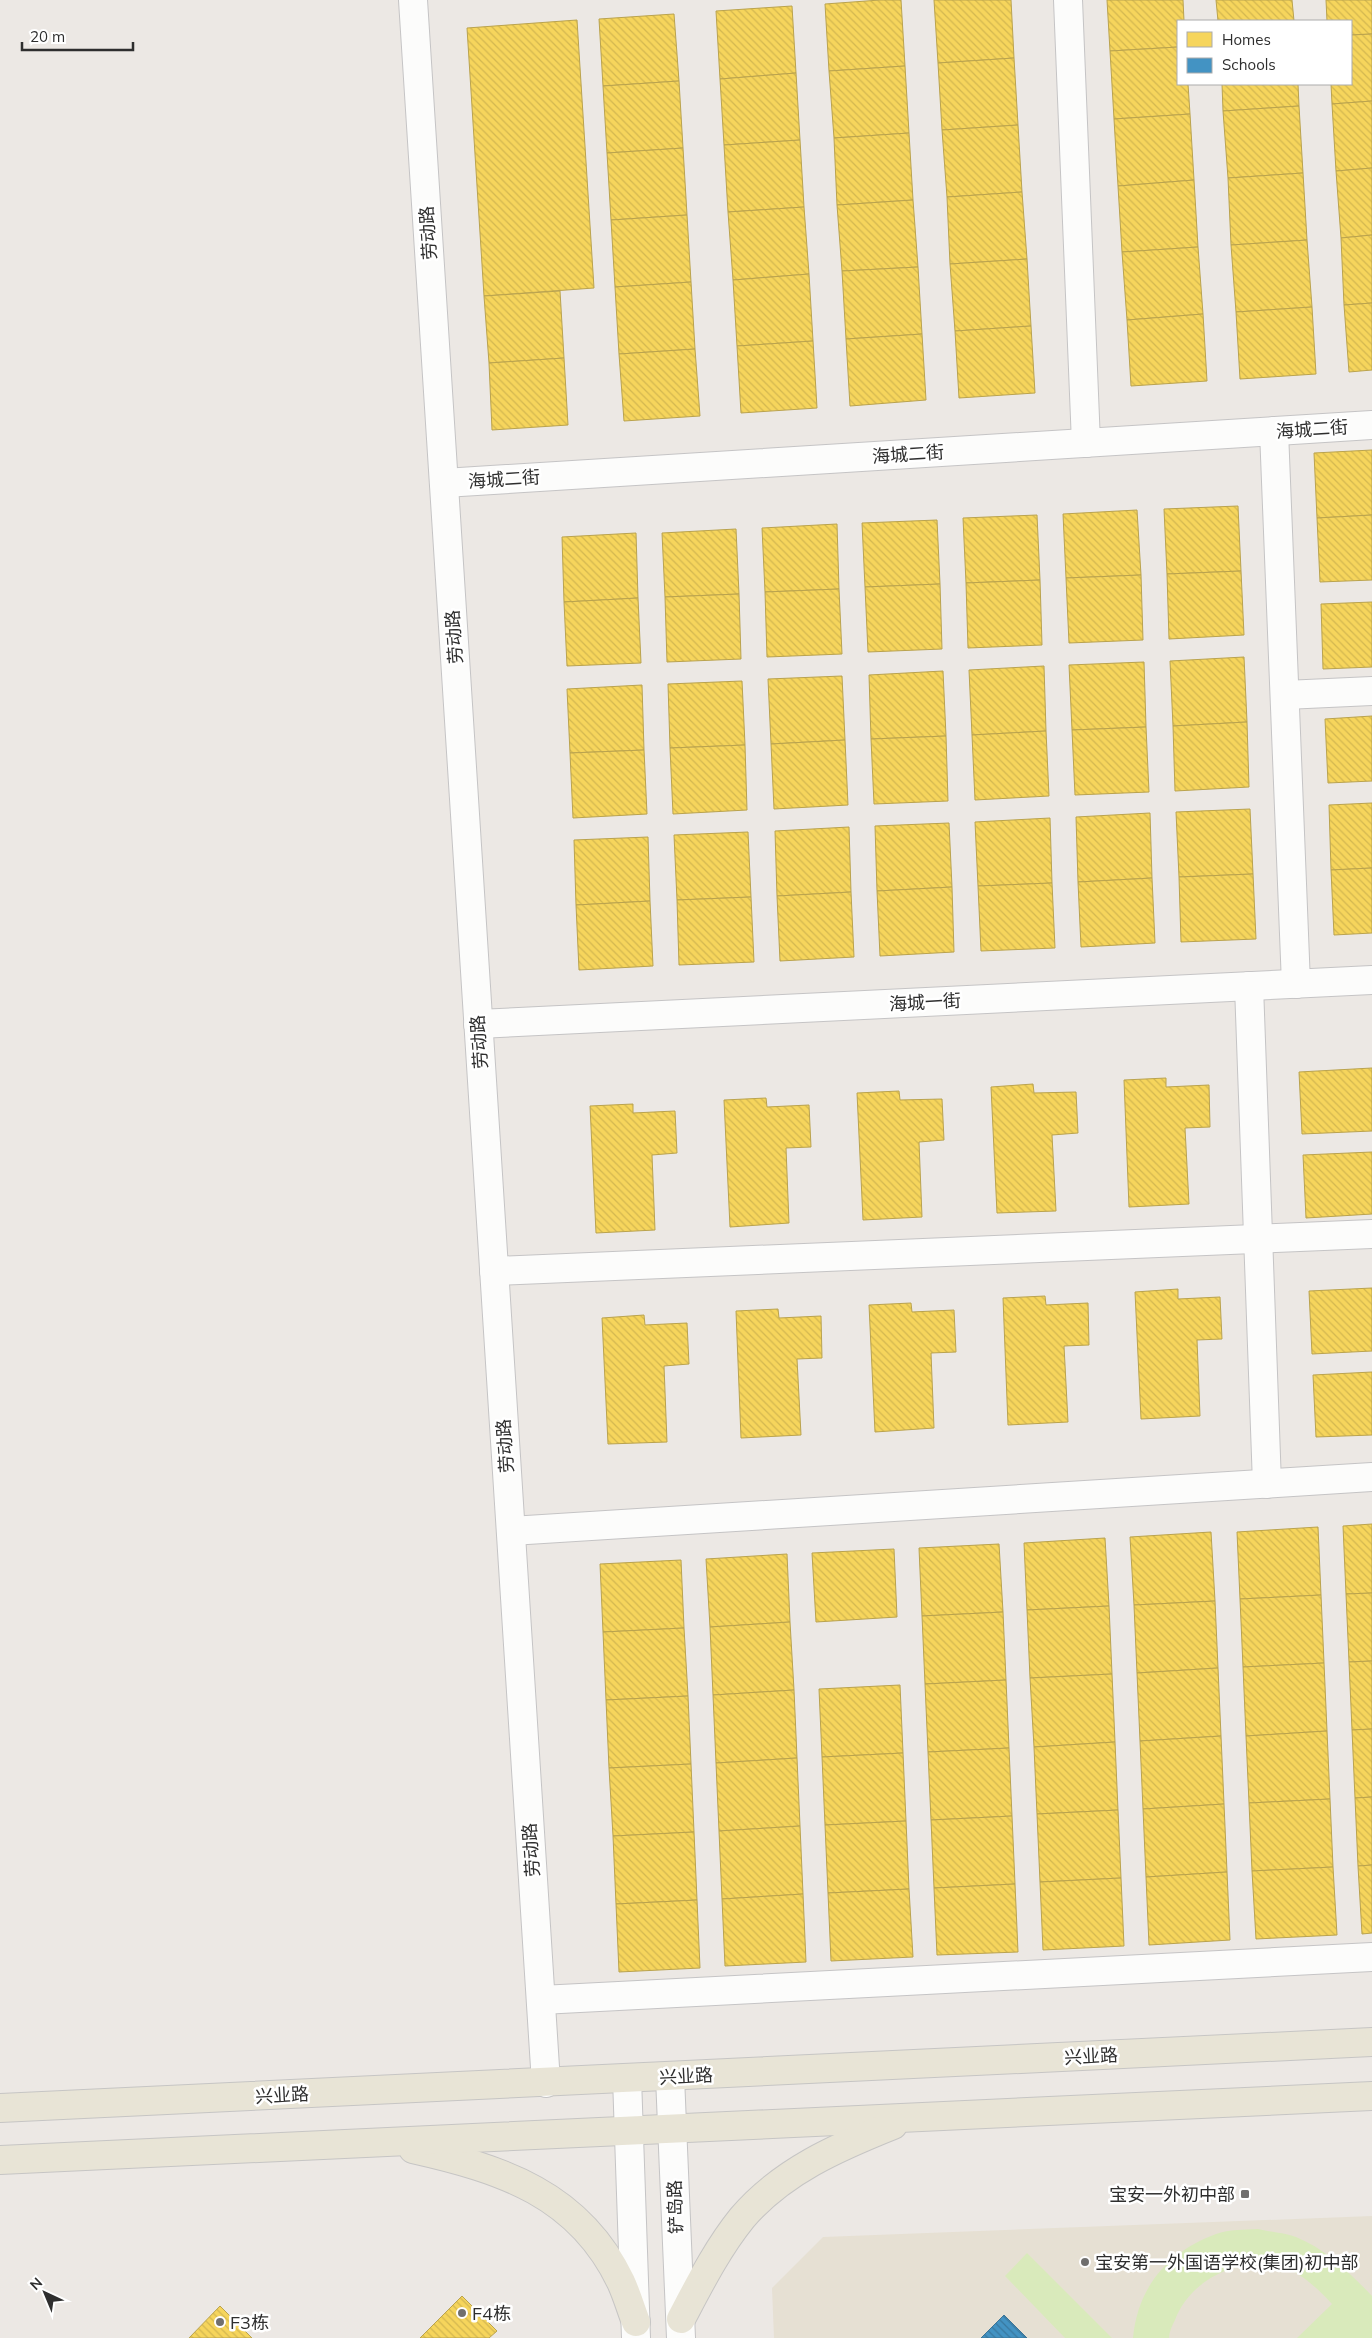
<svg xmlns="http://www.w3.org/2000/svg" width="1372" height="2338" font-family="Mulish,'Noto Sans SC',sans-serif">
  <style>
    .education { fill: #e6e0d3 }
    .pitch { fill: #d9eabb }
    .homes { fill: url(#homes-back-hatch); stroke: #baa34e }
    .schools { fill: url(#schools-back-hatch); stroke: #3d7596 }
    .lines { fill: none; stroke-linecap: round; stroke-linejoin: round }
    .minor-casing { stroke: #c5c4c5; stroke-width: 30 }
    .major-casing { stroke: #c6c5c4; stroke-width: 30 }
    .minor { stroke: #fcfcfb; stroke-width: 28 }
    .major { stroke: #e8e4d6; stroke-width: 28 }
    .poi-dot { fill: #706f6e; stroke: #fff; stroke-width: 2 }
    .labels { text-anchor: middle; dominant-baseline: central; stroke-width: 5; stroke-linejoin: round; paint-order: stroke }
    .street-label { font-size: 18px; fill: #2e2e2e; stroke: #fff }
    .poi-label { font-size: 18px; fill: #2e2e2e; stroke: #fff; text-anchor: start }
  </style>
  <defs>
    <pattern id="homes-back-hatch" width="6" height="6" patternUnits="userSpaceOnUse" patternTransform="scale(1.25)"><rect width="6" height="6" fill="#f6d55c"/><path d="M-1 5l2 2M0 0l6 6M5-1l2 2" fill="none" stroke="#d3b750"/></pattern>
    <pattern id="schools-back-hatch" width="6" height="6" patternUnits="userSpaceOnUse" patternTransform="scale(1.25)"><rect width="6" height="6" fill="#4393c3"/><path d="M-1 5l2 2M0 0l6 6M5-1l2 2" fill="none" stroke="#38789f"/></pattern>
  </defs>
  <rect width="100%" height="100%" fill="#ece8e4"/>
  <!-- education -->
  <path class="education" d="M1372,2216V2338H774L772,2288L823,2237Z"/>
  <!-- pitch -->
  <g class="pitch">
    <path d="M1258,2229C1271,2232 1284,2233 1296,2237C1326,2249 1350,2273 1372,2296V2338H1297L1332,2304C1317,2288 1301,2272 1279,2266C1237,2257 1190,2280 1175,2320C1172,2326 1169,2332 1169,2338H1133C1138,2286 1168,2252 1216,2234C1229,2229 1245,2230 1258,2229Z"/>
    <path d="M1027,2253L1112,2338H1065L1005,2276Z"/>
  </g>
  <!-- homes -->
  <g class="homes">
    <path d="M880,0H901L905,66L829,71L825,4Z"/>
    <path d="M934,0H1011L1014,58L938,63Z"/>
    <path d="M1107,0H1183L1184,21H1178V47L1110,51Z"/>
    <path d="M1216,0H1292L1294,21H1218Z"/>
    <path d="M1326,0H1372V34L1351,35V21H1327Z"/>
    <path d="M792,6L796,73L720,79L716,11Z"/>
    <path d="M674,14L679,81L603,86L599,19Z"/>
    <path d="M577,20L594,288L484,296L467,28Z"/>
    <path d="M1372,34V101L1332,104L1331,84H1351V35Z"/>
    <path d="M1178,47V84H1188L1190,114L1114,119L1110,51Z"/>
    <path d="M1014,58L1018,125L942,130L938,63Z"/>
    <path d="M905,66L909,133L834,138L829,71Z"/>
    <path d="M796,73L800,140L724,145L720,79Z"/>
    <path d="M679,81L683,148L607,153L603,86Z"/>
    <path d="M1222,84H1298L1299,106L1223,111Z"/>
    <path d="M1372,101V168L1336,171L1332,104Z"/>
    <path d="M1299,106L1303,173L1228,178L1223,111Z"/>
    <path d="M1190,114L1194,180L1118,186L1114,119Z"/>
    <path d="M1018,125L1022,192L947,197L942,130Z"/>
    <path d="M909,133L913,200L837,205L834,138Z"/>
    <path d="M800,140L804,207L728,212L724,145Z"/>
    <path d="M683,148L687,215L611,220L607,153Z"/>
    <path d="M1372,168V235L1341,238L1336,171Z"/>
    <path d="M1303,173L1307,240L1231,245L1228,178Z"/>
    <path d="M1194,180L1198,247L1122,252L1118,186Z"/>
    <path d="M1022,192L1027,259L950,264L947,197Z"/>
    <path d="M913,200L918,267L842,271L837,205Z"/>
    <path d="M804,207L809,274L733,280L728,212Z"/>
    <path d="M687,215L691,282L615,287L611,220Z"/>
    <path d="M1372,235V303L1344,305L1341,238Z"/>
    <path d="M1307,240L1312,307L1236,312L1231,245Z"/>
    <path d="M1198,247L1203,314L1127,320L1122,252Z"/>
    <path d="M1027,259L1031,326L955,331L950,264Z"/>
    <path d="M918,267L922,334L846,339L842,271Z"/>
    <path d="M809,274L813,341L737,346L733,280Z"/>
    <path d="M691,282L695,349L619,354L615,287Z"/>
    <path d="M560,291L564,358L489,363L484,296Z"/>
    <path d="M1372,303V370L1349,372L1344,305Z"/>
    <path d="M1312,307L1316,374L1240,379L1236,312Z"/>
    <path d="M1203,314L1207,381L1131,386L1127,320Z"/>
    <path d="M1031,326L1035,393L959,398L955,331Z"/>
    <path d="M922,334L926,400L850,406L846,339Z"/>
    <path d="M813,341L817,408L741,413L737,346Z"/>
    <path d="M695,349L700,416L624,421L619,354Z"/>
    <path d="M564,358L568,425L492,430L489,363Z"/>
    <path d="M1372,450V515L1317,518L1314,453Z"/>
    <path d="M1238,506L1241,571L1167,574L1164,509Z"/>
    <path d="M1137,510L1141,575L1066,578L1063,514Z"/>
    <path d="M1037,515L1040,580L966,583L963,518Z"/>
    <path d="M1372,515V580L1320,582L1317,518Z"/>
    <path d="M937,520L940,584L865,587L862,523Z"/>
    <path d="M837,524L839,589L765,592L762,528Z"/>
    <path d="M736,529L739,594L665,597L662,533Z"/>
    <path d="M636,533L638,598L564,602L562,537Z"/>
    <path d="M1241,571L1244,635L1169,639L1167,574Z"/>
    <path d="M1141,575L1143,640L1069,643L1066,578Z"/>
    <path d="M1040,580L1042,645L968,648L966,583Z"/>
    <path d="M940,584L942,649L868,652L865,587Z"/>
    <path d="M839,589L842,654L767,657L765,592Z"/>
    <path d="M739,594L741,659L667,662L665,597Z"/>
    <path d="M638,598L641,663L567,666L564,602Z"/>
    <path d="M1372,602V667L1323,669L1321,604Z"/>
    <path d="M1244,657L1247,722L1173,726L1170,661Z"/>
    <path d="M1144,662L1146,727L1072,730L1069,665Z"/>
    <path d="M1044,666L1046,731L972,735L969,670Z"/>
    <path d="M943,671L946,736L871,739L869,675Z"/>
    <path d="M842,676L845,740L771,744L768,679Z"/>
    <path d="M742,681L745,745L670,748L668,684Z"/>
    <path d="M642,685L644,750L570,753L567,689Z"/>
    <path d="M1372,716V781L1328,783L1325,719Z"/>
    <path d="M1247,722L1249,787L1175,791L1173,726Z"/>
    <path d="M1146,727L1149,792L1075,795L1072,730Z"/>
    <path d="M1046,731L1049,796L975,800L972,735Z"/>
    <path d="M946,736L948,801L874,804L871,739Z"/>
    <path d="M845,740L848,805L774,809L771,744Z"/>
    <path d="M745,745L747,810L673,814L670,748Z"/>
    <path d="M644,750L647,814L573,818L570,753Z"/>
    <path d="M1372,803V868L1331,870L1329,805Z"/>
    <path d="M1250,809L1253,874L1179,877L1176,812Z"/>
    <path d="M1150,813L1152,878L1078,882L1076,817Z"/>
    <path d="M1050,818L1052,883L978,886L975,822Z"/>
    <path d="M949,823L952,887L877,891L875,826Z"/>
    <path d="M849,827L851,892L777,896L775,831Z"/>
    <path d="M748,832L751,897L677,900L674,835Z"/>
    <path d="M648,837L650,901L576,905L574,840Z"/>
    <path d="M1372,868V933L1334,935L1331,870Z"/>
    <path d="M1253,874L1256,939L1181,942L1179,877Z"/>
    <path d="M1152,878L1155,943L1081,947L1078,882Z"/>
    <path d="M1052,883L1055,948L981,951L978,886Z"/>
    <path d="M952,887L954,952L880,956L877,891Z"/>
    <path d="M851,892L854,957L780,961L777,896Z"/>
    <path d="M751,897L754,962L679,965L677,900Z"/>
    <path d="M650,901L653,966L579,970L576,905Z"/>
    <path d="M1372,1068V1131L1302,1134L1299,1072Z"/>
    <path d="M1166,1078V1087L1209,1085L1210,1127L1185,1128L1189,1204L1129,1207L1124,1080Z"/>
    <path d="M1033,1084L1034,1093L1076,1092L1078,1133L1052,1135L1056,1211L997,1213L991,1087Z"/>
    <path d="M899,1091L900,1100L942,1099L944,1140L919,1142L922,1217L863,1220L857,1093Z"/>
    <path d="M766,1098L767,1107L809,1105L811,1147L786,1148L789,1223L730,1227L724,1100Z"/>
    <path d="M633,1104V1113L675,1111L677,1153L652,1155L655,1230L596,1233L590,1106Z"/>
    <path d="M1372,1152V1214L1306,1218L1303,1155Z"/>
    <path d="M1372,1288V1351L1312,1354L1309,1291Z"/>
    <path d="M1178,1289V1299L1220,1297L1222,1339L1197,1340L1200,1416L1141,1419L1135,1292Z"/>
    <path d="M1045,1296L1046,1305L1088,1303L1089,1345L1064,1346L1068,1422L1008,1425L1003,1298Z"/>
    <path d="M911,1303L912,1312L954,1310L956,1352L931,1353L934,1428L875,1432L869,1305Z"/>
    <path d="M778,1309L779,1318L821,1316L822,1358L797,1359L801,1435L741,1438L736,1311Z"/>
    <path d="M644,1315L645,1325L687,1323L689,1364L664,1366L667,1442L608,1444L602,1318Z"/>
    <path d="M1372,1372V1435L1316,1437L1313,1375Z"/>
    <path d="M1372,1524V1593L1346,1594L1343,1526Z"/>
    <path d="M1318,1527L1321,1595L1240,1599L1237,1532Z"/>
    <path d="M1211,1532L1215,1601L1134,1605L1130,1537Z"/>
    <path d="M1105,1538L1109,1606L1027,1610L1024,1543Z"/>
    <path d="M999,1544L1003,1612L922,1616L919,1548Z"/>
    <path d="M894,1549L897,1617L816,1622L812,1553Z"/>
    <path d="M787,1554L790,1622L710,1627L706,1559Z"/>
    <path d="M681,1560L684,1628L603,1632L600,1564Z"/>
    <path d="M1372,1593V1661L1349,1662L1346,1594Z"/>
    <path d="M1321,1595L1324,1663L1243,1667L1240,1599Z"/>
    <path d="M1215,1601L1218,1668L1137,1673L1134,1605Z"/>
    <path d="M1109,1606L1112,1674L1030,1678L1027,1610Z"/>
    <path d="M1003,1612L1006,1680L925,1684L922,1616Z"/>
    <path d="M790,1622L794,1690L713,1695L710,1627Z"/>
    <path d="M684,1628L688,1696L606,1700L603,1632Z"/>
    <path d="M1372,1661V1729L1352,1730L1349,1662Z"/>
    <path d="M1324,1663L1327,1731L1246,1736L1243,1667Z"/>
    <path d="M1218,1668L1221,1736L1140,1741L1137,1673Z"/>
    <path d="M1112,1674L1115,1742L1034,1747L1030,1678Z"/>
    <path d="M1006,1680L1009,1748L928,1752L925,1684Z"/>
    <path d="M900,1685L903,1753L822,1757L819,1689Z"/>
    <path d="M794,1690L797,1758L716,1763L713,1695Z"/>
    <path d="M688,1696L691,1764L609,1768L606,1700Z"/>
    <path d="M1372,1729V1797L1355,1798L1352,1730Z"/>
    <path d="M1327,1731L1330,1799L1249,1803L1246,1736Z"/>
    <path d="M1221,1736L1224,1804L1143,1809L1140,1741Z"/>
    <path d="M1115,1742L1118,1810L1037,1814L1034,1747Z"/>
    <path d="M1009,1748L1012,1816L931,1820L928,1752Z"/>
    <path d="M903,1753L906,1821L825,1825L822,1757Z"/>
    <path d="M797,1758L800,1826L719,1831L716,1763Z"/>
    <path d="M691,1764L694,1832L613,1836L609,1768Z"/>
    <path d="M1372,1797V1865L1358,1866L1355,1798Z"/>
    <path d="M1330,1799L1333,1867L1252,1871L1249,1803Z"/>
    <path d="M1224,1804L1227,1872L1146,1877L1143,1809Z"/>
    <path d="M1118,1810L1121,1878L1040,1882L1037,1814Z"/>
    <path d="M1012,1816L1015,1884L934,1888L931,1820Z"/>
    <path d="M906,1821L909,1889L828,1893L825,1825Z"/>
    <path d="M800,1826L803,1894L722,1899L719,1831Z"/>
    <path d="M694,1832L697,1900L616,1904L613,1836Z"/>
    <path d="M1372,1865V1933L1362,1934L1358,1866Z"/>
    <path d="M1333,1867L1337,1935L1256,1939L1252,1871Z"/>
    <path d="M1227,1872L1230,1940L1149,1945L1146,1877Z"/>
    <path d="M1121,1878L1124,1946L1043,1950L1040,1882Z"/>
    <path d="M1015,1884L1018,1952L937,1955L934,1888Z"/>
    <path d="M909,1889L913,1957L831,1961L828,1893Z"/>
    <path d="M803,1894L806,1962L725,1966L722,1899Z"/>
    <path d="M697,1900L700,1968L619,1972L616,1904Z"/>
    <path d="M462,2296L497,2331L489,2338H420Z"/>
    <path d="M220,2306L252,2338H189Z"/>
  </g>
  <!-- schools -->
  <path class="schools" d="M1004,2315L1027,2338H981Z"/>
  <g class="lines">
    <!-- minor casing -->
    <g class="minor-casing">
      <g id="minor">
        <path d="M413,0L546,2083"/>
        <path d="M1068,0L1086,443"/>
        <path d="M1274,431L1296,984"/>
        <path d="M444,483L1372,425"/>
        <path d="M1285,695L1372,691"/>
        <path d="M1249,986L1267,1484"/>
        <path d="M478,1024L1372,980"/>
        <path d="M494,1271L1372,1234"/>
        <path d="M511,1531L1372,1477"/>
        <path d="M541,2000L1372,1957"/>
        <path d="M670,2077L681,2338"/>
        <path d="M627,2078L636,2338"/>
      </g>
    </g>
    <!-- major casing -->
    <g class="major-casing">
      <g id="major">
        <path d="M0,2108L1372,2042"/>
        <path d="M413,2149C502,2169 579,2194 621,2282C627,2295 631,2309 636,2322"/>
        <path d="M0,2160L1372,2096"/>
        <path d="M681,2319C699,2285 717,2249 742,2218C782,2171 838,2147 893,2125"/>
      </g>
    </g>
    <!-- minor -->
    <use href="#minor" class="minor"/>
    <!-- major -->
    <use href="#major" class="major"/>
  </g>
  <!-- markers -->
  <g class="poi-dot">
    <rect x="1240" y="2189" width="10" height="10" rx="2.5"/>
    <circle cx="1085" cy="2262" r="5"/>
    <circle cx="462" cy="2313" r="5"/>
    <circle cx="220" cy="2322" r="5"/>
  </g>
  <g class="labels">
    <!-- street labels -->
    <g class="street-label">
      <text transform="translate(428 233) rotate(-94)">劳动路</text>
      <text transform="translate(1312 429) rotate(-4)">海城二街</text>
      <text transform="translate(908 454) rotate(-4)">海城二街</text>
      <text transform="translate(504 479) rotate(-4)">海城二街</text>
      <text transform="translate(454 637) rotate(-94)">劳动路</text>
      <text transform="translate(925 1002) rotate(-3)">海城一街</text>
      <text transform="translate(479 1042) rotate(-94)">劳动路</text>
      <text transform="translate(505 1446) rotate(-94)">劳动路</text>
      <text transform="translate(531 1850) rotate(-94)">劳动路</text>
      <text transform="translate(1091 2056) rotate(-3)">兴业路</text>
      <text transform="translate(686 2076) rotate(-3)">兴业路</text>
      <text transform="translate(282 2095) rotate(-3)">兴业路</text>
      <text transform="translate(675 2207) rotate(-92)">铲岛路</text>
    </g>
    <!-- poi labels -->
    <g class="poi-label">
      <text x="1235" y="2194" text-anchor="end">宝安一外初中部</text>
      <text x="1095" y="2262">宝安第一外国语学校(集团)初中部</text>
      <text x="472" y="2313">F4栋</text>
      <text x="230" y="2322">F3栋</text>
    </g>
  </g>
  <!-- legend -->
  <rect x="1177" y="20" width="175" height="65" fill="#ffffff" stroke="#ababab"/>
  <rect x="1187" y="32" width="25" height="15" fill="#f6d55c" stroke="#ababab"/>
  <text x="1222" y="45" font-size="15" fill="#2e2e2e">Homes</text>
  <rect x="1187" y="58" width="25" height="15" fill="#4393c3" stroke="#ababab"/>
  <text x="1222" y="70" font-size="15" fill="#2e2e2e">Schools</text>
  <!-- north arrow -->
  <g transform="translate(45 2293) rotate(316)" stroke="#ffffff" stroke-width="4" paint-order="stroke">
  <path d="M0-4L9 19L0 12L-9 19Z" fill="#2e2e2e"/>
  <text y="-8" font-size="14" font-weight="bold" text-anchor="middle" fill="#2e2e2e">N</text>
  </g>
  <!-- scale -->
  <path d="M22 42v8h111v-8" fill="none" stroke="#2e2e2e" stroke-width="2.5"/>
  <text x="30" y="42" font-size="15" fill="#2e2e2e" stroke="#ffffff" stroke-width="4" paint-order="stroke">20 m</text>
</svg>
